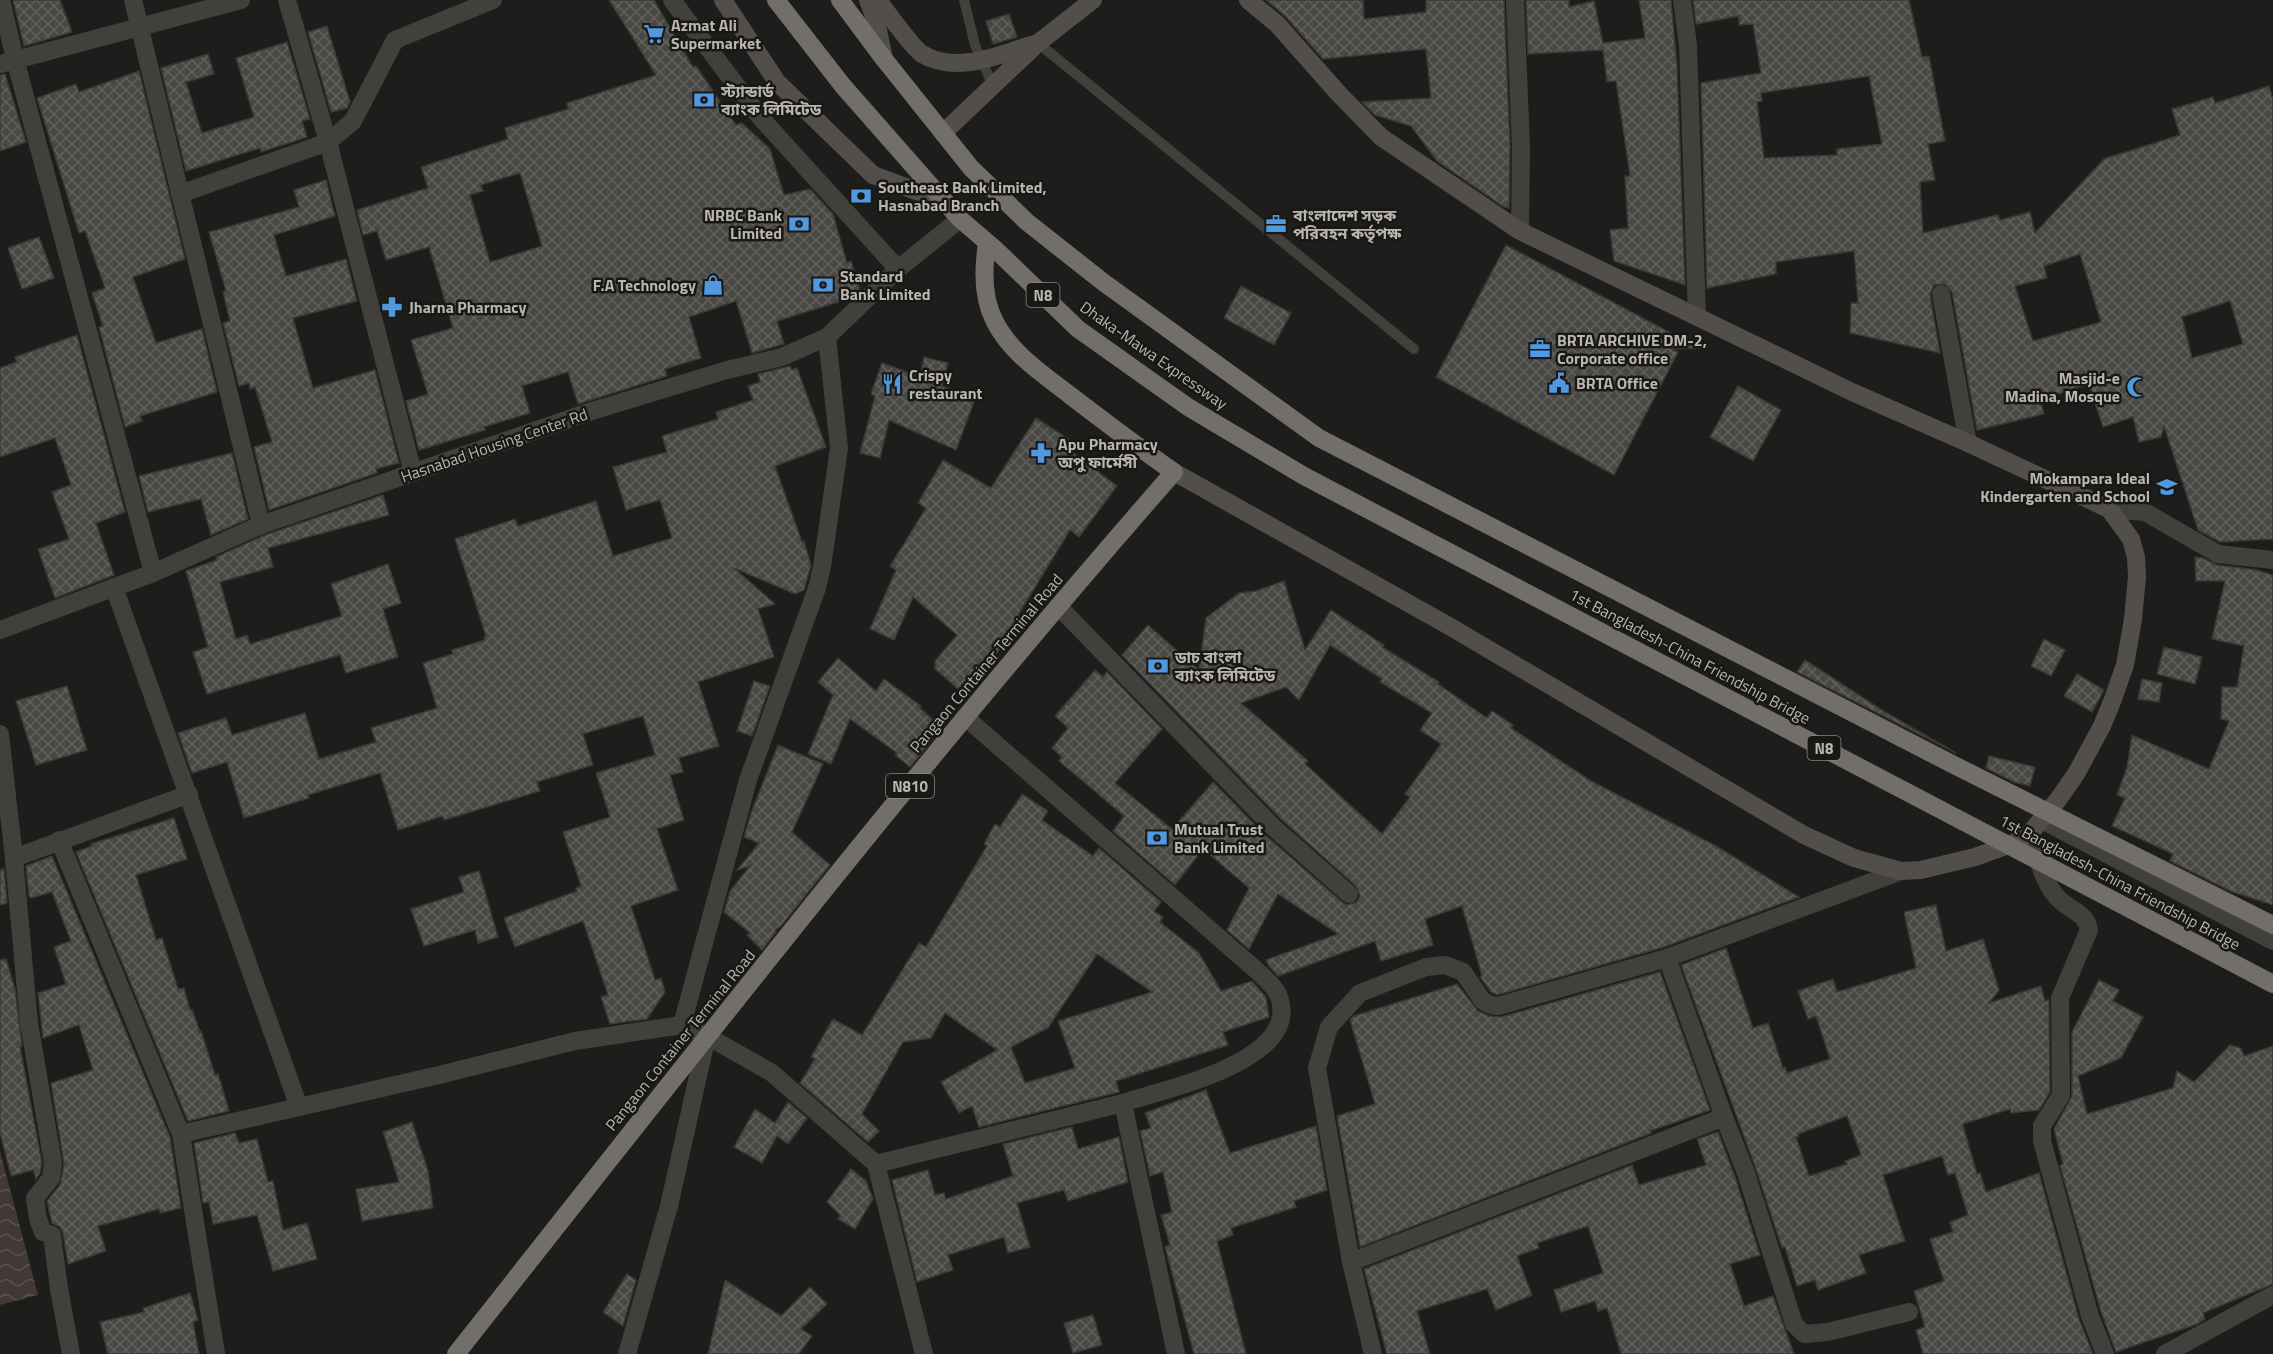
<svg xmlns="http://www.w3.org/2000/svg" width="2273" height="1354" font-family="'Titillium Web','Noto Sans Bengali',sans-serif">
  <style>
    .water { fill: url(#water-waves) }
    .building { fill: url(#building-cross-hatch); stroke: #393835; stroke-width: 1.5; fill-rule: evenodd }
    .lines { fill: none; stroke-linecap: round; stroke-linejoin: round }
    .lane { stroke: #41403c; stroke-width: 10 }
    .street { stroke: #41403c; stroke-width: 18 }
    .secondary { stroke: #514e4b; stroke-width: 18 }
    .highway { stroke: #726e69; stroke-width: 18 }
    .labels { text-anchor: middle; dominant-baseline: central; stroke-width: 5; stroke-linejoin: round; paint-order: stroke }
    .shield { fill: #181816; stroke: #8a8681; stroke-width: 1.5 }
    .shield-label { font-size: 15px; font-weight: bold; fill: #bbb5af }
    .poi-label { font-size: 16px; font-weight: bold; fill: #bbb5af; stroke: #181816; text-anchor: start }
    .street-label { font-size: 16px; fill: #bbb5af; stroke: #181816 }
  </style>
  <defs>
    <pattern id="water-waves" width="16" height="10" patternUnits="userSpaceOnUse" patternTransform="scale(1.5)"><rect width="16" height="10" fill="#423834"/><path d="M0 5q4-4 8 0t8 0" fill="none" stroke="#5b534f"/></pattern>
    <pattern id="building-cross-hatch" width="8" height="8" patternUnits="userSpaceOnUse" patternTransform="scale(1.5)"><rect width="8" height="8" fill="#4a4845"/><path d="M0 0l8 8M0 8l8-8" fill="none" stroke="#62605d"/></pattern>
  </defs>
  <rect width="100%" height="100%" fill="#1d1d1b"/>
  <!-- water -->
  <path class="water" d="M0,1151L38,1295L0,1305Z"/>
  <!-- building -->
  <g class="building">
    <path d="M13,0H60L72,32L24,46Z"/>
    <path d="M609,0H654L693,67L696,66L736,125L742,123L770,149L784,195L810,189L833,214L847,263L851,261L860,290L851,298L777,321L784,344L752,353L736,301L689,317L701,358L665,369L667,376L578,404L568,372L522,386L530,413L484,427L485,430L419,450L406,401L428,394L411,340L453,328L429,247L386,260L377,231L363,235L357,210L428,188L421,167L508,139L505,128L568,109L567,103L656,75ZM520,173L542,246L490,262L470,195L483,191L481,185Z"/>
    <path d="M1266,0H1363L1364,19L1426,12V0H1504L1510,147L1509,208L1504,207L1437,161L1411,126L1375,115L1362,102L1431,98L1426,49L1323,59L1285,16Z"/>
    <path d="M1526,0H1569V7L1594,1L1603,43L1645,38L1639,0H1671L1677,66L1685,285L1614,261L1610,230L1628,228L1625,176H1630L1616,81L1607,82L1603,50L1528,54Z"/>
    <path d="M1693,0H1909L1922,57L1929,56L1945,141L1928,144L1935,180L1920,182L1923,233L1998,215L2000,220L2030,212L2035,233L2104,159L2180,135L2172,109L2213,97L2215,103L2269,86L2273,99V539L2220,542L2198,530L2164,426L2161,437L2139,442L2133,417L2103,427L2089,384L2040,400L2044,414L1977,430L1952,292L1945,284L1934,285L1930,295L1940,353L1850,333L1851,303H1858L1854,251L1776,262V274L1707,288L1701,83L1761,73L1753,24L1739,25V16L1696,24ZM1869,76L1882,144L1837,149V155L1764,158L1757,102L1762,101L1761,93ZM2080,254L2101,322L2033,341L2015,286L2047,278L2044,266ZM2230,301L2243,344L2192,358L2182,317Z"/>
    <path d="M1009,14L1017,37L993,44L986,21Z"/>
    <path d="M327,26L350,102L347,108L331,112L308,32Z"/>
    <path d="M287,42L310,119L302,121L307,137L261,152L260,148L186,171L161,68L208,54L214,74L186,82L202,133L254,117L236,58Z"/>
    <path d="M139,71L185,259L133,277L156,343L202,329L217,392L140,416L142,421L125,427L99,327L103,326L92,293L105,288L85,231L79,233L37,98L76,84L79,92Z"/>
    <path d="M5,74L26,142L0,151V75Z"/>
    <path d="M326,180L335,216L274,235L286,276L346,259L357,301L293,318L313,388L375,370L399,463L376,469L377,473L269,510L254,447L272,442L255,387L250,389L249,383L239,386L223,323L230,321L223,292L226,291L209,232L299,207L294,190Z"/>
    <path d="M39,237L54,278L22,289L8,248Z"/>
    <path d="M1506,245L1699,348L1671,349L1678,352L1614,475L1436,377Z"/>
    <path d="M1241,286L1291,313L1274,345L1224,318Z"/>
    <path d="M77,335L125,512L96,523L114,575L55,598L38,549L69,539L52,492L71,485L55,438L0,457V368L17,362L15,357Z"/>
    <path d="M924,357L948,363L942,386L975,399L956,450L889,420L880,458L860,453L875,396L871,394L882,363L920,377Z"/>
    <path d="M790,366L792,370L797,368L826,447L775,466L802,542L804,541L811,565L804,590L795,594L734,568L775,604L758,609L774,657L698,682L719,746L679,758L683,772L670,775L684,820L657,829L678,890L631,906L655,980L661,978L665,992L647,1019L610,1024L601,997L608,995L583,921L515,947L504,918L577,891L576,888L581,886L563,832L610,817L596,773L655,755L643,716L583,734L593,765L537,782L540,791L444,820L443,816L398,830L380,773L308,795L309,798L244,818L227,762L192,773L178,733L226,718L232,735L305,713L319,759L376,742L371,728L437,708L423,663L453,654L452,650L485,640L484,637L486,636L455,539L515,519L518,526L596,501L613,556L672,538L660,500L626,510L613,467L667,452L662,436L718,419L716,412L753,400L748,386L760,382L758,374Z"/>
    <path d="M1738,386L1781,410L1753,461L1710,437Z"/>
    <path d="M1036,418L1076,444L1071,451L1117,486L1079,537L1070,530L1018,615L1025,621L988,663L984,659L958,689L935,669V661L957,635L913,597L894,640L870,629L896,570L890,566L926,508L918,503L943,460L991,488Z"/>
    <path d="M232,453L248,519L211,535L201,499L148,512L139,476Z"/>
    <path d="M383,495L389,515L268,548L273,567L220,582L236,639L247,635L250,644L342,616L331,584L388,564L401,603L383,609L398,657L346,673L340,655L207,694L193,652L208,647L186,571L217,560L216,557L265,535Z"/>
    <path d="M2195,557L2203,558L2217,565L2257,570L2273,575V905L2230,891L2170,861L2173,854L2112,826L2125,798L2117,795L2127,767L2132,735L2209,769L2229,721L2221,719L2222,687H2237L2244,646L2212,639L2225,581H2196Z"/>
    <path d="M1284,581L1305,650L1331,610L1384,645L1382,647L1439,682L1438,684L1487,718L1492,711L1513,725L1511,728L1591,781L1716,846L1799,897L1664,947L1497,995L1491,992L1480,977L1482,976L1462,906L1425,919L1433,945L1381,961L1375,941L1278,976L1269,966L1266,960L1338,934L1278,894L1249,949L1227,930L1249,888L1203,849L1175,885L1113,831L1124,816L1059,761L1062,757L1052,748L1068,728L1055,716L1095,670L1103,677L1107,672L1162,729L1115,783L1172,829L1213,782L1265,835L1342,902L1347,905L1357,902L1360,896L1356,886L1281,819L1122,655L1148,625L1199,670L1206,618L1239,593L1256,591ZM1330,645L1382,679L1380,682L1432,713L1420,730L1441,744L1405,794L1410,797L1382,834L1305,764L1308,761L1241,703L1286,687L1299,700Z"/>
    <path d="M2044,639L2065,650L2051,676L2031,666Z"/>
    <path d="M2164,647L2202,657L2195,684L2157,674Z"/>
    <path d="M838,658L876,691L884,679L921,706L920,708L942,728L910,767L895,755L897,753L850,719L831,764L808,754L833,695L818,682Z"/>
    <path d="M1805,660L1885,712L1956,753L1797,672Z"/>
    <path d="M2077,674L2104,690L2092,712L2064,696Z"/>
    <path d="M2142,679L2162,683L2159,702L2138,699Z"/>
    <path d="M754,681L770,686L752,736L737,731Z"/>
    <path d="M67,686L87,750L36,765L16,701Z"/>
    <path d="M778,745L823,764L792,832L830,865L781,926L775,930L776,932L762,950L747,935L750,933L724,912L730,891L750,866L737,870L759,843L744,837L751,813Z"/>
    <path d="M1989,756L2035,767L2030,786L2014,782L1986,768Z"/>
    <path d="M1022,794L1048,811L1042,820L1093,856L1099,848L1161,902L1154,911L1163,917L1160,922L1199,953L1221,991L1252,981L1266,997L1269,1017L1223,1032L1228,1045L1116,1081L1119,1092L979,1127L972,1106L959,1113L941,1082L997,1050L945,1013L931,1038L903,1042L862,1114L879,1131L868,1142L800,1083L815,1059L811,1057L833,1019L862,1035L919,943L926,947L987,846L984,844L995,824L1000,827ZM1097,954L1152,992L1058,1021L1075,1068L1025,1083L1011,1047L1048,1028Z"/>
    <path d="M174,818L187,859L136,875L156,940L162,938L178,989L184,988L190,1010L192,1009L200,1032L201,1031L215,1075L218,1074L229,1111L188,1121L76,852L92,846L91,844Z"/>
    <path d="M52,856L170,1137L181,1208L160,1213L159,1209L98,1226L106,1251L68,1264L63,1233L60,1227L52,1223L47,1201L60,1185L64,1164L51,1083L93,1070L79,1025L43,1038L38,993L66,984L54,947L71,941L52,892L31,898L29,896L26,866Z"/>
    <path d="M4,869L7,903L0,905V870Z"/>
    <path d="M479,871L498,937L478,943L475,930L424,946L411,909L464,892L459,877Z"/>
    <path d="M1936,905L1946,951L1983,939L1999,990L1989,1003L2041,986L2045,1001L2049,1000L2050,1092L2039,1110L2011,1113L2010,1109L1963,1124L1964,1129L1977,1174L1980,1173L1986,1192L2039,1173L2079,1319L2093,1354H1923L1916,1330L1925,1327L1914,1291L1944,1281L1930,1239L1953,1232L1950,1222L1968,1215L1955,1173L1948,1175L1942,1156L1883,1175L1905,1241L1859,1255L1866,1273L1818,1290L1815,1280L1797,1286L1785,1247L1782,1248L1756,1169L1681,965L1726,948L1753,1028L1768,1023L1783,1068L1785,1067L1787,1073L1830,1059L1816,1016L1808,1019L1798,991L1833,979L1837,992L1916,968L1904,912ZM1847,1116L1861,1155L1845,1161L1847,1164L1809,1176L1796,1137L1799,1136L1798,1134Z"/>
    <path d="M6,959L15,989L22,1046L20,1047L42,1163L40,1173L36,1179L33,1170L11,1176L0,1133V960Z"/>
    <path d="M1660,972L1710,1110L1650,1131L1651,1133L1360,1247L1337,1116L1375,1104L1350,1020L1354,1016L1457,984L1478,1011L1489,1016L1501,1017Z"/>
    <path d="M2099,980L2119,990L2113,1001L2143,1017L2121,1058L2078,1076L2087,1114L2173,1088L2177,1071L2194,1082L2230,1045L2241,1048L2244,1056L2273,1046V1284L2203,1313L2205,1319L2197,1324L2116,1352L2101,1312L2060,1166L2063,1164L2054,1129L2072,1096V1032Z"/>
    <path d="M1206,1090L1230,1153L1316,1126L1327,1190L1294,1201L1296,1207L1231,1228L1233,1235L1217,1241L1246,1354H1194L1165,1247L1170,1245L1161,1215L1172,1212L1163,1172L1150,1176L1140,1131L1151,1128L1145,1113Z"/>
    <path d="M788,1102L807,1118L788,1144L777,1136L762,1163L734,1147L755,1109L775,1123Z"/>
    <path d="M412,1122L428,1171L433,1208L362,1221L356,1189L399,1182L383,1132Z"/>
    <path d="M1072,1127L1078,1149L1119,1137L1128,1182L1068,1201L1064,1190L1017,1203L1030,1247L1008,1253L1004,1237L948,1255L953,1270L917,1282L892,1180L928,1170L935,1195L944,1193L946,1199L1013,1176L1003,1144Z"/>
    <path d="M1718,1132L1735,1177L1760,1255L1730,1264L1744,1306L1773,1296L1794,1354H1621L1607,1308L1598,1311L1595,1301L1561,1312L1554,1290L1603,1273L1588,1226L1537,1243L1539,1248L1517,1256L1532,1295L1496,1310L1487,1289L1417,1311L1430,1354H1387L1364,1269L1632,1165L1639,1185L1706,1165L1697,1139Z"/>
    <path d="M235,1133L239,1143L257,1139L268,1182L273,1181L283,1230L307,1223L317,1259L273,1271L257,1215L213,1224L209,1202L203,1203L194,1143Z"/>
    <path d="M851,1169L866,1181L873,1199L855,1229L838,1219L840,1215L827,1202Z"/>
    <path d="M627,1274L636,1280L623,1326L603,1312Z"/>
    <path d="M725,1280L781,1316L810,1287L827,1304L801,1329L812,1336L799,1354H708Z"/>
    <path d="M190,1293L198,1320L193,1322L199,1354H108L100,1322L144,1312L143,1308Z"/>
    <path d="M1093,1315L1102,1345L1073,1353L1064,1323Z"/>
  </g>
  <g class="lines">
    <!-- lane -->
    <g class="lane">
      <path d="M964,0L975,45L993,86"/>
      <path d="M1038,43L1414,349"/>
    </g>
    <!-- street -->
    <g class="street">
      <path d="M1,0L15,59L153,573"/>
      <path d="M133,0L261,525"/>
      <path d="M287,0L328,142L413,473"/>
      <path d="M672,0L760,117L898,269"/>
      <path d="M1515,0L1521,147L1520,231"/>
      <path d="M1682,0L1688,45L1697,317"/>
      <path d="M0,64L241,0"/>
      <path d="M180,194L328,142L353,121L395,40L493,0"/>
      <path d="M1941,294L1968,443"/>
      <path d="M2109,509L2145,512L2218,554L2273,560"/>
      <path d="M114,587L299,1107"/>
      <path d="M1058,606L1273,827L1349,894"/>
      <path d="M0,630L153,573L261,525L592,411L727,370L782,357L827,337L898,269L960,219"/>
      <path d="M965,717L1255,969C1262,976 1276,987 1279,997C1302,1061 1165,1089 1123,1103"/>
      <path d="M0,734L14,858L189,794"/>
      <path d="M2042,820L2273,941"/>
      <path d="M2030,833C2037,854 2043,886 2061,901C2073,912 2086,913 2089,930L2060,998L2061,1095L2042,1126V1141L2090,1316L2105,1354"/>
      <path d="M59,840L181,1134L216,1354"/>
      <path d="M14,858L29,1023L53,1163L51,1178L35,1198L38,1219L43,1232L52,1235L59,1289L71,1354"/>
      <path d="M682,1025L748,780L817,588L822,567L839,448L827,337"/>
      <path d="M1724,1117L1746,1173L1794,1324L1804,1334L1828,1332L1909,1312"/>
      <path d="M181,1134L439,1075L575,1041L682,1025L707,1036L772,1073L876,1164L1123,1103L1176,1354"/>
      <path d="M876,1164L924,1354"/>
      <path d="M1351,1262L1724,1117L1667,958"/>
      <path d="M627,1354L669,1206L707,1036"/>
      <path d="M1373,1354L1351,1262L1317,1068L1329,1027L1360,993L1426,967L1445,965L1463,972L1483,1001L1491,1005L1498,1006L1667,958L1901,871"/>
      <path d="M2165,1354L2273,1295"/>
    </g>
    <!-- secondary -->
    <g class="secondary">
      <path d="M723,0L777,82L873,175L946,202"/>
      <path d="M868,0L877,25L884,59"/>
      <path d="M878,0C886,11 913,48 922,54C957,75 1000,54 1035,44"/>
      <path d="M943,133L1038,43L1093,0"/>
      <path d="M1174,472L1449,626L1804,835L1854,858L1901,871L1921,870L1975,857L2014,843L2030,833L2057,801L2076,774L2102,726L2113,699L2125,665L2133,619L2137,577L2136,557L2131,539L2109,509L1968,443L1852,392L1520,231L1381,137L1339,94L1277,24L1248,0"/>
    </g>
    <!-- highway -->
    <g class="highway">
      <path d="M776,0L843,86L960,219L995,249L1078,329L1188,407L1304,476L2273,984"/>
      <path d="M840,0L884,59L971,168L1027,222L1103,282L1319,438L1954,765L2273,925"/>
      <path d="M456,1354C691,1057 924,757 1174,472C1139,448 1105,422 1071,396C1043,374 1010,353 994,320C982,296 983,269 987,244"/>
    </g>
  </g>
  <!-- icons -->
  <defs>
    <g id="supermarket-bare" transform="scale(1.62)"><path d="M-6-5.5h2.5l.6 2H6L4.5 2H-2.5L-4.4-4H-6ZM-1.5 3.2a1.3 1.3 0 1 0 .1 0ZM3 3.2a1.3 1.3 0 1 0 .1 0Z" fill="#5099e0" stroke="#181816" stroke-width="2.5" paint-order="stroke"/></g>
    <g id="bank-bare" transform="scale(1.62)"><path d="M-6-4H6V4H-6ZM0-2.3a2.3 2.3 0 1 0 0 4.6a2.3 2.3 0 1 0 0-4.6Z" fill="#5099e0" stroke="#181816" stroke-width="2.5" paint-order="stroke"/></g>
    <g id="office-bare" transform="scale(1.62)"><path d="M-6-3h4V-5.5h4V-3h4V5H-6ZM-1-4.5V-3h2v-1.5ZM-6 0V1H6V0Z" fill="#5099e0" stroke="#181816" stroke-width="2.5" paint-order="stroke"/></g>
    <g id="shop-bare" transform="scale(1.62)"><path d="M-5-2.5h2.3a2.7 3.5 0 0 1 5.4 0H5L5.5 6h-11ZM-1.5-2.5h3a1.5 2.3 0 0 0-3 0Z" fill="#5099e0" stroke="#181816" stroke-width="2.5" paint-order="stroke"/></g>
    <g id="pharmacy-bare" transform="scale(1.62)"><path d="M-2-6h4v4h4v4h-4v4h-4v-4h-4v-4h4Z" fill="#5099e0" stroke="#181816" stroke-width="2.5" paint-order="stroke"/></g>
    <g id="civic-bare" transform="scale(1.62)"><path d="M-.6-6.5H3V-4.5H.6V-3L4-1V1h2V6H-6V1h2V-1L-.6-3ZM-1.2 2.5V6h2.4V2.5Z" fill="#5099e0" stroke="#181816" stroke-width="2.5" paint-order="stroke"/></g>
    <g id="restaurant-bare" transform="scale(1.62)"><path d="M-5-6h1v4h1v-4h1v4h1v-4h1v5L-1.5 .5V6h-2V.5L-5-1ZM5-6V6H3V1.5H1.5Q1.5-4 5-6Z" fill="#5099e0" stroke="#181816" stroke-width="2.5" paint-order="stroke"/></g>
    <g id="mosque-bare" transform="scale(1.62)"><path d="M3.5-4.9A6 6 0 1 0 3.5 4.9A5 5 0 1 1 3.5-4.9Z" fill="#5099e0" stroke="#181816" stroke-width="2.5" paint-order="stroke"/></g>
    <g id="school-bare" transform="scale(1.62)"><path d="M0-5L7-2L0 1L-7-2ZM-4 1L0 2.5L4 1V4Q0 6-4 4Z" fill="#5099e0" stroke="#181816" stroke-width="2.5" paint-order="stroke"/></g>
  </defs>
  <g fill-rule="evenodd">
    <use href="#supermarket-bare" x="654" y="34"/>
    <use href="#bank-bare" x="704" y="100"/>
    <use href="#bank-bare" x="861" y="196"/>
    <use href="#bank-bare" x="799" y="224"/>
    <use href="#office-bare" x="1276" y="224"/>
    <use href="#shop-bare" x="713" y="285"/>
    <use href="#bank-bare" x="823" y="285"/>
    <use href="#pharmacy-bare" x="392" y="307"/>
    <use href="#office-bare" x="1540" y="349"/>
    <use href="#civic-bare" x="1559" y="383"/>
    <use href="#restaurant-bare" x="892" y="384"/>
    <use href="#mosque-bare" x="2137" y="387"/>
    <use href="#pharmacy-bare" x="1041" y="453"/>
    <use href="#school-bare" x="2167" y="487"/>
    <use href="#bank-bare" x="1158" y="666"/>
    <use href="#bank-bare" x="1157" y="838"/>
  </g>
  <g class="labels">
    <!-- shield labels -->
    <g class="shield">
      <rect x="1026.5" y="283" width="33" height="24" rx="4.5"/>
      <rect x="1807.5" y="736" width="33" height="24" rx="4.5"/>
      <rect x="886" y="774" width="48" height="24" rx="4.5"/>
    </g>
    <g class="shield-label">
      <text x="1043" y="295">N8</text>
      <text x="1824" y="748">N8</text>
      <text x="910" y="786">N810</text>
    </g>
    <!-- poi labels -->
    <g class="poi-label">
      <text x="671" y="25">Azmat Ali<tspan x="671" dy="18">Supermarket</tspan></text>
      <text x="721" y="91">স্ট্যান্ডার্ড<tspan x="721" dy="18">ব্যাংক লিমিটেড</tspan></text>
      <text x="878" y="187">Southeast Bank Limited,<tspan x="878" dy="18">Hasnabad Branch</tspan></text>
      <text x="782" y="215" text-anchor="end">NRBC Bank<tspan x="782" dy="18">Limited</tspan></text>
      <text x="1293" y="215">বাংলাদেশ সড়ক<tspan x="1293" dy="18">পরিবহন কর্তৃপক্ষ</tspan></text>
      <text x="840" y="276">Standard<tspan x="840" dy="18">Bank Limited</tspan></text>
      <text x="696" y="285" text-anchor="end">F.A Technology</text>
      <text x="409" y="307">Jharna Pharmacy</text>
      <text x="1557" y="340">BRTA ARCHIVE DM-2,<tspan x="1557" dy="18">Corporate office</tspan></text>
      <text x="909" y="375">Crispy<tspan x="909" dy="18">restaurant</tspan></text>
      <text x="2120" y="378" text-anchor="end">Masjid-e<tspan x="2120" dy="18">Madina, Mosque</tspan></text>
      <text x="1576" y="383">BRTA Office</text>
      <text x="1058" y="444">Apu Pharmacy<tspan x="1058" dy="18">অপু ফার্মেসী</tspan></text>
      <text x="2150" y="478" text-anchor="end">Mokampara Ideal<tspan x="2150" dy="18">Kindergarten and School</tspan></text>
      <text x="1175" y="657">ডাচ বাংলা<tspan x="1175" dy="18">ব্যাংক লিমিটেড</tspan></text>
      <text x="1174" y="829">Mutual Trust<tspan x="1174" dy="18">Bank Limited</tspan></text>
    </g>
    <!-- street labels -->
    <g class="street-label">
      <text transform="translate(1154 355) rotate(35)">Dhaka-Mawa Expressway</text>
      <text transform="translate(494 445) rotate(-19)">Hasnabad Housing Center Rd</text>
      <text transform="translate(1690 656) rotate(28)">1st Bangladesh-China Friendship Bridge</text>
      <text transform="translate(986 663) rotate(-50)">Pangaon Container Terminal Road</text>
      <text transform="translate(2120 882) rotate(28)">1st Bangladesh-China Friendship Bridge</text>
      <text transform="translate(680 1040) rotate(-51)">Pangaon Container Terminal Road</text>
    </g>
  </g>
</svg>
